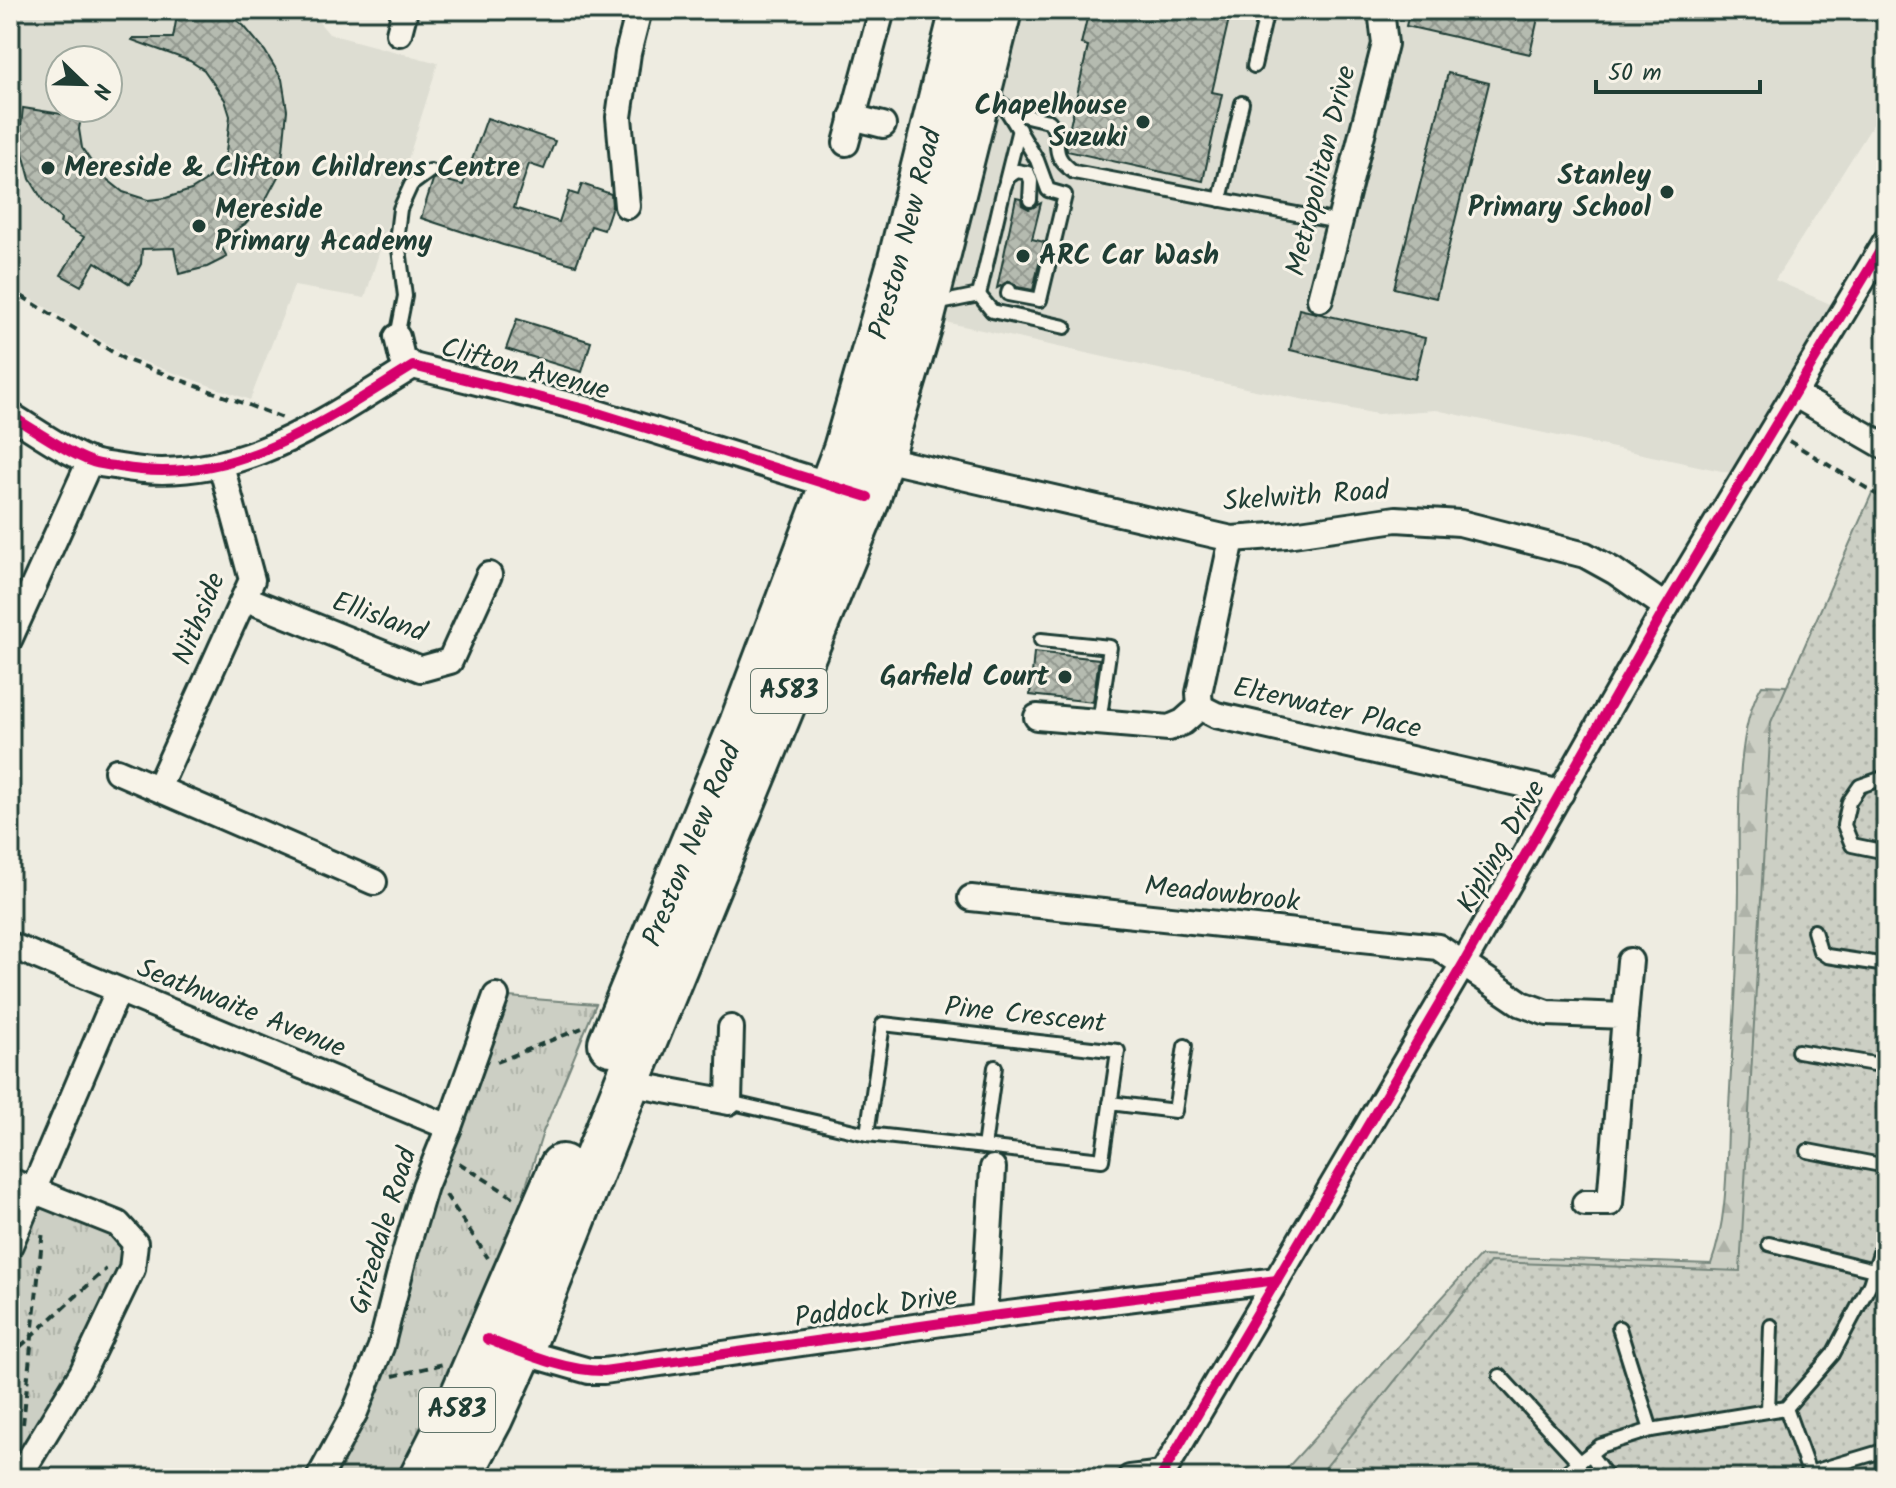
<svg xmlns="http://www.w3.org/2000/svg" width="1896" height="1488" font-family="Kalam,sans-serif">
  <style>
    .built { fill: #ddddd2; fill-rule: evenodd }
    .grass { fill: url(#grass-tufts); stroke: #76867c; stroke-width: 2 }
    .forest { fill: url(#forest-firs); stroke: #76867c; stroke-width: 2 }
    .park { fill: url(#park-dots); stroke: #76867c; stroke-width: 2 }
    .building { fill: url(#building-cross-hatch); stroke: #1f3d34; stroke-width: 2 }
    .lines { fill: none; stroke-linecap: round; stroke-linejoin: round }
    .lane-casing { stroke: #1f3d34; stroke-width: 18 }
    .street-casing { stroke: #1f3d34; stroke-width: 30 }
    .highway-casing { stroke: #1f3d34; stroke-width: 50 }
    .path { stroke: #1f3d34; stroke-width: 4; stroke-dasharray: 8 6; stroke-linecap: butt }
    .lane { stroke: #f7f3e8; stroke-width: 12 }
    .street { stroke: #f7f3e8; stroke-width: 24 }
    .highway { stroke: #f7f3e8; stroke-width: 44 }
    .cycleway-casing { stroke: #f7f3e8; stroke-width: 15 }
    .cycleway { stroke: #d6006c; stroke-width: 10 }
    .poi-dot { fill: #1f3d34; stroke: #f7f3e8; stroke-width: 3 }
    .labels { text-anchor: middle; dominant-baseline: central; stroke-width: 6; stroke-linejoin: round; paint-order: stroke }
    .shield { fill: #f7f3e8; stroke: #60746a; stroke-width: 2 }
    .shield-label { font-size: 26px; font-weight: bold; fill: #1f3d34 }
    .poi-label { font-size: 28px; font-weight: bold; fill: #1f3d34; stroke: #f7f3e8; text-anchor: end }
    .street-label { font-size: 28px; fill: #1f3d34; stroke: #f7f3e8 }
  </style>
  <defs>
    <pattern id="grass-tufts" width="24" height="20" patternUnits="userSpaceOnUse" patternTransform="scale(2)"><rect width="24" height="20" fill="#cccfc4"/><path d="M3 7l-1-3M5 7V3M7 7l1-3M15 17l-1-3M17 17v-4M19 17l1-3" fill="none" stroke="#afb3a9"/></pattern>
    <pattern id="forest-firs" width="22" height="20" patternUnits="userSpaceOnUse" patternTransform="scale(2)"><rect width="22" height="20" fill="#cccfc4"/><path d="M5 1l3.5 6h-7zM16 11l3.5 6h-7z" fill="#afb3a9"/></pattern>
    <pattern id="park-dots" width="8" height="8" patternUnits="userSpaceOnUse" patternTransform="scale(2)"><rect width="8" height="8" fill="#cccfc4"/><path d="M2 2h.1M6 6h.1" fill="none" stroke="#afb3a9" stroke-width="1.8" stroke-linecap="round"/></pattern>
    <pattern id="building-cross-hatch" width="8" height="8" patternUnits="userSpaceOnUse" patternTransform="scale(2)"><rect width="8" height="8" fill="#b5bbb0"/><path d="M0 0l8 8M0 8l8-8" fill="none" stroke="#939990"/></pattern>
  </defs>
  <rect width="100%" height="100%" fill="#eeece1"/>
  <filter id="ink" filterUnits="userSpaceOnUse"><feTurbulence type="fractalNoise" baseFrequency=".0125" numOctaves="2"/><feDisplacementMap in="SourceGraphic" scale="16" xChannelSelector="R" yChannelSelector="G"/><feConvolveMatrix kernelMatrix="1 2 1 2 8 2 1 2 1" color-interpolation-filters="sRGB"/></filter>
  <g filter="url(#ink)">
    <!-- built -->
    <g class="built">
      <path d="M10,10H309L329,34L438,63L365,298L294,286L250,400L127,356L10,286ZM60,60H108V108H60Z"/>
      <path d="M999,10H1886V104L1775,280L1844,310L1745,476L1436,410L1377,414L1250,389L922,317Z"/>
    </g>
    <!-- grass -->
    <g class="grass">
      <path d="M496,996L596,1004L543,1132L515,1221L428,1422L397,1478H319L326,1467Z"/>
      <path d="M32,1190L118,1224L132,1269L10,1478V1245Z"/>
    </g>
    <!-- forest -->
    <path class="forest" d="M1762,685L1786,686L1751,1284L1338,1478H1278L1480,1256L1711,1264C1729,1215 1726,1159 1729,1107C1733,1032 1739,958 1739,882C1739,828 1734,730 1762,685Z"/>
    <!-- park -->
    <path class="park" d="M1872,493L1886,500V1478H1317L1490,1262L1740,1271L1771,722Z"/>
    <!-- building -->
    <g class="building">
      <path d="M178,10H223L244,26L265,51L282,79L287,110L281,171L265,201L245,224L219,242L227,257L207,267L179,274L174,248L142,249L141,264L130,284L95,262L81,286L61,275L84,237L60,223L61,219L45,204L30,179L23,153L21,126L23,108L81,117L79,129L82,148L98,172L123,192L148,200L166,198L191,190L204,182L218,168L226,152L230,116L225,100L204,70L190,61L132,40L133,38H173Z"/>
      <path d="M1089,10H1231L1212,92L1222,94L1203,181L1067,151L1066,144L1088,46L1081,44Z"/>
      <path d="M1410,10H1501L1538,18L1530,54L1406,26Z"/>
      <path d="M1448,73L1489,83L1436,298L1394,288Z"/>
      <path d="M487,118L555,141L544,169L529,164L514,208L559,222L569,192L578,195L582,184L611,194L612,206L604,230L591,226L576,265L503,245L421,218L433,180L436,178L463,185Z"/>
      <path d="M1016,198L1021,199L1022,205L1029,209L1041,203L1032,239L1044,242L1033,290L1017,287L1010,281L997,288Z"/>
      <path d="M1299,309L1425,338L1415,379L1290,350Z"/>
      <path d="M517,319L591,342L582,372L506,349Z"/>
      <path d="M1034,652L1099,659L1093,702L1030,695Z"/>
    </g>
    <g class="lines">
      <!-- lane casing -->
      <g class="lane-casing">
        <g id="lane">
          <path d="M1254,66L1267,10"/>
          <path d="M989,93C1010,114 1021,115 1049,121C1066,142 1045,152 1074,172L1339,222"/>
          <path d="M1006,109L1037,160L1048,190L1065,195L1040,300L1008,294L1009,290"/>
          <path d="M1006,181L1019,129"/>
          <path d="M1220,200L1242,103"/>
          <path d="M979,295L1004,188L1008,177L1017,171L1028,173L1031,181L1030,200"/>
          <path d="M979,295L992,311L1065,327"/>
          <path d="M935,304L979,295"/>
          <path d="M397,337L405,296L397,233L400,209L411,185L430,171"/>
          <path d="M1041,640L1110,647L1099,723"/>
          <path d="M1886,777L1860,786L1849,802L1844,825L1852,845L1886,852"/>
          <path d="M1814,931L1820,951L1827,956L1886,965"/>
          <path d="M1798,1051L1886,1066"/>
          <path d="M729,1102L867,1134L1102,1160L1118,1051L883,1024L867,1134"/>
          <path d="M1110,1103L1175,1111L1185,1046"/>
          <path d="M984,1147L995,1067"/>
          <path d="M1808,1151L1886,1166"/>
          <path d="M1769,1244L1886,1273"/>
          <path d="M1619,1328L1651,1430"/>
          <path d="M1500,1376L1579,1462"/>
          <path d="M1786,1408L1811,1478"/>
          <path d="M1768,1411L1771,1326"/>
          <path d="M1590,1454L1608,1478"/>
          <path d="M1809,1473L1886,1450"/>
          <path d="M1559,1478L1600,1446L1651,1430L1786,1408L1833,1354L1870,1284L1886,1234"/>
        </g>
      </g>
      <!-- street casing -->
      <g class="street-casing">
        <g id="street">
          <path d="M399,33L405,10"/>
          <path d="M852,117L883,125"/>
          <path d="M846,143L882,10"/>
          <path d="M627,206L619,117L628,53L639,10"/>
          <path d="M1320,299L1385,44L1381,10"/>
          <path d="M397,337L402,358L413,366"/>
          <path d="M1794,394L1886,447"/>
          <path d="M10,415C32,428 67,453 90,461C99,465 110,465 120,467C233,488 322,422 413,366L585,409L843,489"/>
          <path d="M871,456L1232,539L1286,535L1396,519L1460,523L1585,555L1614,571L1666,607"/>
          <path d="M244,598L421,669L450,661L489,575"/>
          <path d="M10,638L90,461"/>
          <path d="M1200,707L1216,715L1561,793"/>
          <path d="M1200,707L1199,693L1232,539"/>
          <path d="M1037,717L1169,728L1183,722L1200,707"/>
          <path d="M117,771L374,882"/>
          <path d="M158,788L252,580L221,465"/>
          <path d="M971,898L1438,947L1522,1004L1547,1013L1625,1016L1610,1203H1585"/>
          <path d="M10,945L449,1127"/>
          <path d="M1625,1016L1630,961"/>
          <path d="M627,1083L729,1102L731,1028"/>
          <path d="M10,1181L118,1224L135,1243L132,1269L82,1373L18,1478"/>
          <path d="M10,1245L118,991"/>
          <path d="M984,1317L993,1168"/>
          <path d="M512,1349L589,1371H604L984,1317L1277,1280"/>
          <path d="M319,1478L355,1412L381,1347L405,1253L425,1186L449,1127L496,996"/>
          <path d="M1130,1478L1163,1474"/>
          <path d="M1160,1478L1463,964L1666,607L1886,241"/>
        </g>
      </g>
      <!-- highway casing -->
      <g class="highway-casing">
        <g id="highway">
          <path id="s1" d="M611,1043L742,724L846,449L900,263L963,10"/>
          <path d="M422,1478L458,1407L562,1167"/>
          <path d="M458,1478L490,1418L520,1352L627,1083L868,497L922,317L999,10"/>
        </g>
      </g>
      <!-- path -->
      <g class="path">
        <path d="M10,289L124,359L283,418"/>
        <path d="M1789,441L1886,500"/>
        <path d="M497,1062L582,1028"/>
        <path d="M459,1163L513,1197"/>
        <path d="M446,1195L488,1258"/>
        <path d="M10,1356L106,1269"/>
        <path d="M393,1376L443,1364"/>
        <path d="M23,1424L43,1230"/>
      </g>
      <!-- lane -->
      <use href="#lane" class="lane"/>
      <!-- street -->
      <use href="#street" class="street"/>
      <!-- highway -->
      <use href="#highway" class="highway"/>
      <!-- cycleway casing -->
      <g class="cycleway-casing">
        <g id="cycleway">
          <path d="M10,415C32,428 67,453 90,461C99,465 110,465 120,467C233,488 322,422 413,366L585,409L868,497"/>
          <path d="M487,1339C523,1353 565,1371 604,1371L984,1317L1277,1280"/>
          <path d="M1160,1478L1463,964L1666,607L1886,241"/>
        </g>
      </g>
      <!-- cycleway -->
      <use href="#cycleway" class="cycleway"/>
    </g>
  </g>
  <!-- markers -->
  <g class="poi-dot">
    <circle cx="1143" cy="122" r="8"/>
    <circle cx="48" cy="168" r="8"/>
    <circle cx="1667" cy="192" r="8"/>
    <circle cx="199" cy="226" r="8"/>
    <circle cx="1023" cy="256" r="8"/>
    <circle cx="1065" cy="677" r="8"/>
  </g>
  <g class="labels">
    <!-- shield labels -->
    <g class="shield">
      <rect x="751" y="669" width="76" height="44" rx="6"/>
      <rect x="419" y="1388" width="76" height="44" rx="6"/>
    </g>
    <g class="shield-label">
      <text x="789" y="691">A583</text>
      <text x="457" y="1410">A583</text>
    </g>
    <!-- poi labels -->
    <g class="poi-label">
      <text x="1127" y="106">Chapelhouse<tspan x="1127" dy="32">Suzuki</tspan></text>
      <text x="64" y="168" text-anchor="start">Mereside &amp; Clifton Childrens Centre</text>
      <text x="1651" y="176">Stanley<tspan x="1651" dy="32">Primary School</tspan></text>
      <text x="215" y="210" text-anchor="start">Mereside<tspan x="215" dy="32">Primary Academy</tspan></text>
      <text x="1039" y="256" text-anchor="start">ARC Car Wash</text>
      <text x="1049" y="677">Garfield Court</text>
    </g>
    <!-- street labels -->
    <g class="street-label">
      <text transform="translate(1322 171) rotate(-76)">Metropolitan Drive</text>
      <text stroke="none"><textPath href="#s1" startOffset="862">Preston New Road</textPath></text>
      <text transform="translate(525 370) rotate(15)">Clifton Avenue</text>
      <text transform="translate(1306 497) rotate(-4)">Skelwith Road</text>
      <text transform="translate(379 618) rotate(20)">Ellisland</text>
      <text transform="translate(200 619) rotate(-68)">Nithside</text>
      <text transform="translate(1327 709) rotate(13)">Elterwater Place</text>
      <text stroke="none"><textPath href="#s1" startOffset="214">Preston New Road</textPath></text>
      <text transform="translate(1502 847) rotate(-60)">Kipling Drive</text>
      <text transform="translate(1222 895) rotate(6)">Meadowbrook</text>
      <text transform="translate(241 1009) rotate(22)">Seathwaite Avenue</text>
      <text transform="translate(1025 1016) rotate(6)">Pine Crescent</text>
      <text transform="translate(384 1231) rotate(-73)">Grizedale Road</text>
      <text transform="translate(876 1308) rotate(-8)">Paddock Drive</text>
    </g>
  </g>
  <!-- margin -->
  <rect width="1896" height="1488" fill="none" stroke="#f7f3e8" stroke-width="40"/>
  <rect x="20" y="20" width="1856" height="1448" fill="none" stroke="#1f3d34" stroke-width="3" filter="url(#ink)"/>
  <!-- north arrow -->
  <g transform="translate(84 84) rotate(113)"><circle r="38" fill="#f7f3e8" stroke="#a1aaa0" stroke-width="2"/>
  <path d="M0-6L14 30L0 20L-14 30Z" fill="#1f3d34"/>
  <text y="-12" font-size="22" font-weight="bold" text-anchor="middle" fill="#1f3d34">N</text>
  </g>
  <!-- scale -->
  <path d="M1596 80v12h164v-12" fill="none" stroke="#1f3d34" stroke-width="4"/>
  <text x="1608" y="80" font-size="24" fill="#1f3d34" stroke="#f7f3e8" stroke-width="6" paint-order="stroke">50 m</text>
</svg>
